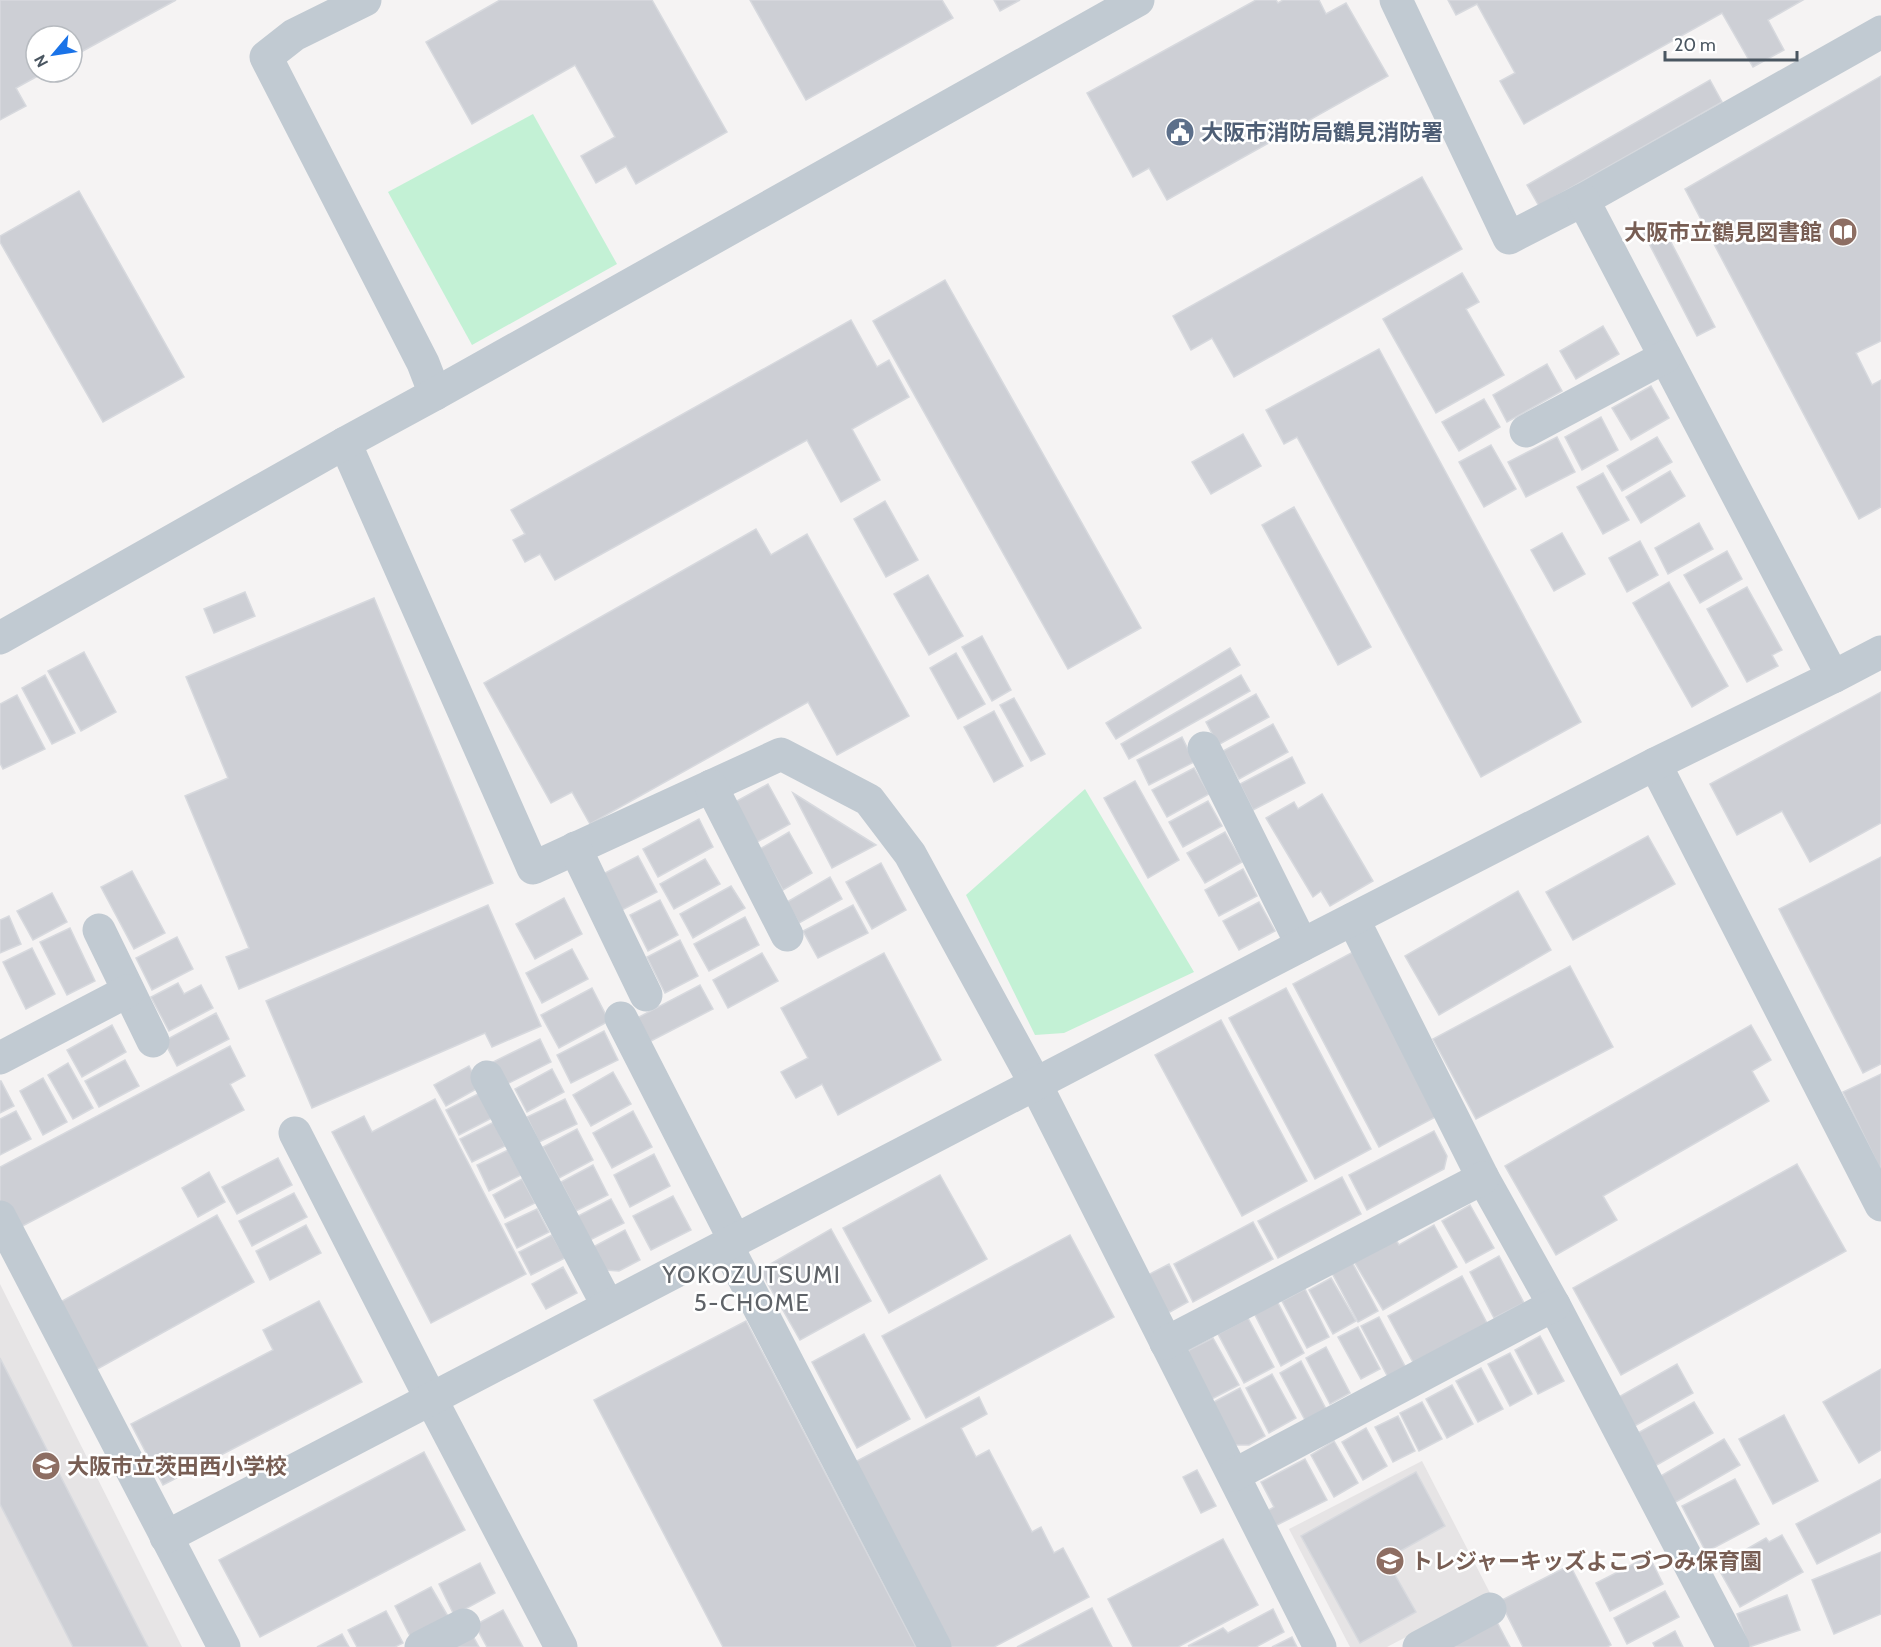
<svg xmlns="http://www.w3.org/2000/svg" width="1881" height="1647" font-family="Cabin,'Noto Sans JP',sans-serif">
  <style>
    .education { fill: #e6e4e5 }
    .green { fill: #c3f1d5 }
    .building { fill: #cdcfd5; stroke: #d7d9de; stroke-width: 1.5 }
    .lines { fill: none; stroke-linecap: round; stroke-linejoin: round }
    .minor { stroke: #c1cad2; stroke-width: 33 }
    .labels { text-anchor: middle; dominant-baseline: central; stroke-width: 5; stroke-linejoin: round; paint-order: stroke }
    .service-label { font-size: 22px; font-weight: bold; fill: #4e5e75; stroke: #fff; text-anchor: start }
    .education-label { font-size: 22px; font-weight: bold; fill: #785e54; stroke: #fff; text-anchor: start }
    .neighbourhood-label { font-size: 24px; letter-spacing: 1.5px; fill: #5f6368; stroke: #fff }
  </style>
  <rect width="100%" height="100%" fill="#f5f3f3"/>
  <!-- education -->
  <g class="education">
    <path d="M0,1284L182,1647H0Z"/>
    <path d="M1422,1461L1490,1593L1387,1647H1350L1289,1529Z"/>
  </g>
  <!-- green -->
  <g class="green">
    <path d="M533,114L617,264L472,345L388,192Z"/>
    <path d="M1085,789L1194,972L1064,1033L1035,1035L966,895Z"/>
  </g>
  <!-- building -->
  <g class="building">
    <path d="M0,0H176L72,57V36H36V72H45L16,88L26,106L0,120Z"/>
    <path d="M500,0H652L727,132L636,184L626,166L596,183L581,156L615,137L575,65L472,124L426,42Z"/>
    <path d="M750,0H942L953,18L806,100Z"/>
    <path d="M994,0H1020L1000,11Z"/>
    <path d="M1256,0H1276L1278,3L1283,0H1319L1326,14L1346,3L1388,76L1167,200L1149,168L1133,177L1087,93Z"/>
    <path d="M1448,0H1803L1768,20L1784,50L1753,67L1722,13L1524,124L1500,81L1515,73L1477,4L1456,15Z"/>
    <path d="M1881,76V341L1856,353L1872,385L1881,380V507L1859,519L1685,189Z"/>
    <path d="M1710,80L1722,102L1539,206L1527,185Z"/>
    <path d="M1422,177L1462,249L1234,377L1212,338L1191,350L1173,316Z"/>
    <path d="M79,191L184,377L103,422L0,242V236Z"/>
    <path d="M1660,221L1715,327L1697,336L1642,230Z"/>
    <path d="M1462,273L1479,302L1466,309L1504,375L1436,413L1383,319Z"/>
    <path d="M945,280L1141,628L1068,669L873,321Z"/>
    <path d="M851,320L877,367L889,360L909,397L852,429L880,480L841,502L807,440L555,580L540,554L525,562L513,540L525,534L511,510Z"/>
    <path d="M1603,326L1619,354L1576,379L1560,351Z"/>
    <path d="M1379,349L1581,722L1481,777L1297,437L1284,444L1266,410Z"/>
    <path d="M1547,364L1562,391L1507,422L1493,395Z"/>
    <path d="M1651,386L1669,418L1631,440L1612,408Z"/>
    <path d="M1484,399L1500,427L1459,451L1442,422Z"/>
    <path d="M1601,417L1618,450L1582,470L1565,437Z"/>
    <path d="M1243,434L1261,466L1211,494L1192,462Z"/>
    <path d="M1557,437L1575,472L1526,497L1508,462Z"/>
    <path d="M1657,437L1672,462L1622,491L1607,466Z"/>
    <path d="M1491,445L1516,489L1484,507L1459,462Z"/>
    <path d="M1670,471L1685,496L1641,523L1626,497Z"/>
    <path d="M1603,473L1629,520L1603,534L1577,487Z"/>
    <path d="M885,501L918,560L886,577L854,519Z"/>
    <path d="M1294,507L1371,647L1338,665L1262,525Z"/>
    <path d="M1699,523L1713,549L1668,574L1655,548Z"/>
    <path d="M756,529L771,555L807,534L909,716L837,755L808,702L590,824L572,792L551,803L484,683Z"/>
    <path d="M1562,533L1585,574L1554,591L1531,550Z"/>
    <path d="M1640,541L1658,575L1627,592L1609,558Z"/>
    <path d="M1727,551L1742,579L1700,603L1684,575Z"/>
    <path d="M928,575L963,636L929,655L894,594Z"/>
    <path d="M1669,582L1728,686L1692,707L1633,603Z"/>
    <path d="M1747,587L1782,650L1772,655L1778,666L1747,682L1707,609Z"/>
    <path d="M245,592L255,616L214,633L204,609Z"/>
    <path d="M374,598L493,883L239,989L226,957L249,948L185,796L228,778L186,677Z"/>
    <path d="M982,636L1011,690L992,701L962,647Z"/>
    <path d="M1230,648L1240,665L1116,739L1106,723Z"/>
    <path d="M84,652L116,712L81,731L48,671Z"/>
    <path d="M956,653L985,704L958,719L930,668Z"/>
    <path d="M45,675L75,733L52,744L22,688Z"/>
    <path d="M1241,675L1250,691L1129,759L1121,744Z"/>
    <path d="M1881,692V823L1810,862L1782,811L1737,835L1710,784Z"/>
    <path d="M1256,694L1269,717L1218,745L1206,722Z"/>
    <path d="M17,695L45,749L3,769L0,763V704Z"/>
    <path d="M1014,698L1045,754L1031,761L1000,705Z"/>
    <path d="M994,711L1023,766L994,782L964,727Z"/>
    <path d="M1273,724L1288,752L1239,779L1223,751Z"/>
    <path d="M1182,737L1194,762L1149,785L1137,760Z"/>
    <path d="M1292,757L1305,783L1253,810L1240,784Z"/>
    <path d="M1194,768L1209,794L1167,817L1152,790Z"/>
    <path d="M1135,781L1179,860L1148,878L1104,798Z"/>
    <path d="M768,784L790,824L757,842L735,802Z"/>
    <path d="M793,793L876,845L832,868Z"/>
    <path d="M1322,794L1373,881L1330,906L1321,891L1313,897L1266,818L1294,802L1298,809Z"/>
    <path d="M1208,801L1222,826L1183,847L1169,822Z"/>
    <path d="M699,819L713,847L658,877L643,849Z"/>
    <path d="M789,832L812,873L783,890L760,849Z"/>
    <path d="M1225,832L1242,862L1205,883L1187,853Z"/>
    <path d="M1648,836L1675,884L1573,940L1546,892Z"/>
    <path d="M638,856L657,892L620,911L601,875Z"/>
    <path d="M1881,857V1064L1863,1073L1779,909Z"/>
    <path d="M705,859L720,884L674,909L660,884Z"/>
    <path d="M881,863L906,910L872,929L846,882Z"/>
    <path d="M1243,869L1257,896L1219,916L1205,890Z"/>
    <path d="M132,871L165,933L134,949L101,887Z"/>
    <path d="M830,877L842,899L799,923L787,902Z"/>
    <path d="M731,886L745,908L693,938L680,914Z"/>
    <path d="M1518,891L1551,950L1439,1015L1405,956Z"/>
    <path d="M52,893L67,922L33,940L17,911Z"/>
    <path d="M564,898L582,934L535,959L516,924Z"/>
    <path d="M660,900L678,935L648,951L630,915Z"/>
    <path d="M1259,902L1275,931L1239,950L1223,921Z"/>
    <path d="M488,905L541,1026L492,1047L485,1033L312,1108L266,1001Z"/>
    <path d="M853,905L868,933L818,958L803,931Z"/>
    <path d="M9,916L21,944L0,953V920Z"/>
    <path d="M745,917L759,945L709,971L694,944Z"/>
    <path d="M70,928L95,981L67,995L40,942Z"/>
    <path d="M177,937L193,969L152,990L136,958Z"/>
    <path d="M680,940L698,976L665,993L647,957Z"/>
    <path d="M32,948L55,994L26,1009L3,962Z"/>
    <path d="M572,949L588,979L542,1003L526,973Z"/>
    <path d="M1355,951L1441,1114L1379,1147L1293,984Z"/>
    <path d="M762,953L778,981L728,1008L713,980Z"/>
    <path d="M884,953L941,1060L838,1115L822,1084L796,1098L781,1072L808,1058L781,1008Z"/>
    <path d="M1570,966L1613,1047L1476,1119L1433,1039Z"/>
    <path d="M178,983L184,994L201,985L213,1008L169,1031L151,997Z"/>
    <path d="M700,985L713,1009L649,1042L637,1018Z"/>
    <path d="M592,988L609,1021L559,1048L541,1015Z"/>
    <path d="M1286,988L1371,1149L1315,1179L1229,1018Z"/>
    <path d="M216,1013L229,1039L177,1066L164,1041Z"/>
    <path d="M1221,1020L1307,1181L1242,1216L1155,1055Z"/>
    <path d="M112,1025L126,1052L82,1077L67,1050Z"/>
    <path d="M1751,1025L1771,1060L1752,1071L1769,1101L1603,1196L1617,1220L1556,1255L1505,1166Z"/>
    <path d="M604,1031L618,1060L571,1083L557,1055Z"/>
    <path d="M540,1039L551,1062L503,1086L491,1063Z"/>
    <path d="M230,1046L245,1076L230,1084L244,1110L13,1231L0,1207V1167Z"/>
    <path d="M125,1060L139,1086L99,1107L85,1081Z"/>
    <path d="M68,1063L93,1108L73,1119L48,1075Z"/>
    <path d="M469,1066L480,1087L446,1106L434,1085Z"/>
    <path d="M552,1069L564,1092L527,1112L515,1089Z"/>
    <path d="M613,1072L631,1104L591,1126L573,1095Z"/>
    <path d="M1881,1074V1171L1843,1092Z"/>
    <path d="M43,1078L67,1122L43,1135L20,1091Z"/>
    <path d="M0,1081H1L14,1106L0,1113Z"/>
    <path d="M480,1093L492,1118L459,1135L446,1110Z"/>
    <path d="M435,1099L526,1274L431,1323L332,1132L364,1116L372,1132Z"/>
    <path d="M565,1099L577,1124L539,1142L527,1117Z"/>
    <path d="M16,1111L31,1139L0,1155V1119Z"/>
    <path d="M633,1111L652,1147L612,1168L593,1133Z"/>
    <path d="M494,1122L505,1146L472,1162L460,1139Z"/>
    <path d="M577,1129L593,1160L559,1178L543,1147Z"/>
    <path d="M1434,1131L1447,1156L1444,1169L1367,1210L1349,1175Z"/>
    <path d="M508,1150L521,1175L489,1191L477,1165Z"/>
    <path d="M654,1154L670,1186L630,1207L614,1175Z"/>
    <path d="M278,1158L292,1185L237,1214L222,1187Z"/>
    <path d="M1797,1164L1846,1251L1621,1375L1573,1288Z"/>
    <path d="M593,1165L608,1195L576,1211L561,1182Z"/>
    <path d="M209,1172L225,1202L198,1217L182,1188Z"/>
    <path d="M940,1175L987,1259L889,1313L843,1228Z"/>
    <path d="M1342,1177L1361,1214L1278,1258L1258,1221Z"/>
    <path d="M522,1179L535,1203L505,1218L493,1195Z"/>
    <path d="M294,1193L307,1217L252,1246L239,1221Z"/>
    <path d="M673,1196L691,1230L651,1250L633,1216Z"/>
    <path d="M611,1199L624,1223L590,1240L578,1216Z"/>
    <path d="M1470,1205L1494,1248L1466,1263L1442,1221Z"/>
    <path d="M537,1209L549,1232L517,1248L505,1224Z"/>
    <path d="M217,1215L254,1282L92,1372L55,1305Z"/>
    <path d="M1253,1222L1273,1259L1193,1302L1174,1264Z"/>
    <path d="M306,1225L321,1253L270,1280L256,1251Z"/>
    <path d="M1434,1225L1457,1267L1383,1310L1352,1258L1393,1235L1399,1245Z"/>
    <path d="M831,1229L871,1301L800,1340L760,1270Z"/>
    <path d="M625,1230L640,1260L619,1271L605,1270L593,1247Z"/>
    <path d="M552,1235L565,1258L531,1275L519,1252Z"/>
    <path d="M1070,1235L1114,1317L926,1418L882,1336Z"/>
    <path d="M1499,1256L1524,1303L1494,1318L1470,1272Z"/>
    <path d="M1352,1262L1378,1311L1358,1322L1332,1273Z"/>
    <path d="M1169,1264L1188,1302L1170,1312L1162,1311L1144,1277Z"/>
    <path d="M563,1267L577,1293L546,1309L532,1284Z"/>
    <path d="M1462,1276L1488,1325L1414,1364L1388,1316Z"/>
    <path d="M1331,1278L1356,1321L1333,1334L1309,1290Z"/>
    <path d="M1305,1289L1329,1337L1307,1348L1282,1301Z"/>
    <path d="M319,1301L362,1382L163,1485L131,1424L273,1350L263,1330Z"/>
    <path d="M1277,1301L1304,1353L1281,1366L1254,1313Z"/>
    <path d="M1379,1317L1407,1370L1389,1379L1361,1326Z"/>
    <path d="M1248,1318L1274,1367L1244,1383L1218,1334Z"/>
    <path d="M746,1321L916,1647H723L594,1400Z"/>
    <path d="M1358,1327L1380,1369L1361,1379L1338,1337Z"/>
    <path d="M864,1334L910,1419L857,1448L812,1362Z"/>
    <path d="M1540,1336L1564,1381L1538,1394L1515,1350Z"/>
    <path d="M1213,1338L1239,1385L1206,1402L1185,1364L1189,1350Z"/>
    <path d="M1326,1347L1350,1393L1330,1404L1306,1358Z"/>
    <path d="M1510,1353L1532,1394L1510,1406L1488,1364Z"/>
    <path d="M0,1358L148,1647H73L0,1504Z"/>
    <path d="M1301,1361L1326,1409L1305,1420L1280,1373Z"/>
    <path d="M1677,1364L1693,1393L1633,1427L1617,1398Z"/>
    <path d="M1481,1368L1503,1409L1478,1422L1456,1381Z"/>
    <path d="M1881,1369V1450L1859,1463L1823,1402Z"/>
    <path d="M1272,1374L1296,1418L1269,1433L1246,1388Z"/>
    <path d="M1452,1385L1473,1424L1447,1438L1426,1399Z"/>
    <path d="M1240,1388L1265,1436L1249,1445H1229L1208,1405Z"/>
    <path d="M979,1397L987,1414L961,1428L976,1457L989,1450L1032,1532L1041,1527L1054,1553L1063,1548L1089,1597L994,1647H951L853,1463Z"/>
    <path d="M1422,1402L1442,1439L1419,1451L1400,1413Z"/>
    <path d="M1694,1402L1713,1433L1655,1466L1636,1434Z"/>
    <path d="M1784,1415L1818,1481L1773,1504L1739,1439Z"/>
    <path d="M1398,1416L1415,1451L1393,1462L1375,1427Z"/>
    <path d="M1366,1428L1387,1466L1363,1480L1342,1442Z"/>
    <path d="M1724,1439L1740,1465L1674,1503L1659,1477Z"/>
    <path d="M1334,1441L1358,1483L1334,1497L1311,1455Z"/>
    <path d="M424,1452L465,1530L260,1637L219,1560Z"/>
    <path d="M1305,1459L1327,1500L1275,1526L1267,1511L1274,1507L1261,1482Z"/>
    <path d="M1197,1470L1216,1506L1201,1513L1183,1477Z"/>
    <path d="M1416,1472L1445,1526L1386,1559L1416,1612L1360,1643L1301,1536Z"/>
    <path d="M1735,1479L1759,1524L1706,1552L1682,1506Z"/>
    <path d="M1881,1479V1532L1817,1564L1796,1524Z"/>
    <path d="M1782,1535L1803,1572L1740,1607L1717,1566L1766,1538L1769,1542Z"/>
    <path d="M1223,1539L1258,1605L1178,1647H1133L1108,1599Z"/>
    <path d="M1881,1552V1614L1834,1634L1812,1580Z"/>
    <path d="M1649,1556L1663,1584L1610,1611L1596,1583Z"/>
    <path d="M480,1563L495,1593L454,1615L439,1584Z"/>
    <path d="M1570,1565L1611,1645L1607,1647H1523L1500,1601Z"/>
    <path d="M431,1587L449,1618L411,1638L395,1606Z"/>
    <path d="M1665,1591L1679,1617L1627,1644L1614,1618Z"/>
    <path d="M1787,1595L1800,1630L1749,1647L1737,1614Z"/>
    <path d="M1092,1608L1112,1647H1017Z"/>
    <path d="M1273,1609L1284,1632L1256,1647L1188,1646L1223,1628L1228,1633Z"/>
    <path d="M503,1610L523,1647H487L475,1625Z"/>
    <path d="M386,1611L403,1643L395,1647H357L348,1630Z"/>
    <path d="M1497,1622L1510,1647H1448Z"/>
    <path d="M1675,1631L1683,1647H1655L1653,1643Z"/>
    <path d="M342,1634L349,1647H317Z"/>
    <path d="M473,1636L479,1647H453Z"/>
    <path d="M1292,1637L1297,1647H1272Z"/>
  </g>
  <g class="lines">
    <!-- minor -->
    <g class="minor">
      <path d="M365,0L294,35L266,57L423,363L435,394"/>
      <path d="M1396,0L1509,238L1583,200L1881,32"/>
      <path d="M1583,200L1833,677"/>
      <path d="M1526,431L1665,357"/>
      <path d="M345,443L533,868L781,754L869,800L910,854L1035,1083L1320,1647"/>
      <path d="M0,638L345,443L435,394L1138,0"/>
      <path d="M1204,748L1302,945"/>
      <path d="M1655,764L1881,1205"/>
      <path d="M711,786L787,935"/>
      <path d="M575,848L646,995"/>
      <path d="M1353,919L1483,1178L1554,1305L1733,1647"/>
      <path d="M99,930L153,1041"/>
      <path d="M621,1018L734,1239"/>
      <path d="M0,1058L128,991"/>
      <path d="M487,1077L608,1306"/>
      <path d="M295,1133L431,1399L561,1647"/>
      <path d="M0,1217L224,1647"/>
      <path d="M726,1244L935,1647"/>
      <path d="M1166,1343L1483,1178"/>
      <path d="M1234,1475L1554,1305"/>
      <path d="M166,1537L1302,945L1655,764L1833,677L1881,652"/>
      <path d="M421,1647L464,1625"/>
      <path d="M1419,1647L1490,1609"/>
    </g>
  </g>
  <!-- icons -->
  <defs>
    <g id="civic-disc" transform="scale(1.5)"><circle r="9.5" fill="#5c6f8a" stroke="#fff"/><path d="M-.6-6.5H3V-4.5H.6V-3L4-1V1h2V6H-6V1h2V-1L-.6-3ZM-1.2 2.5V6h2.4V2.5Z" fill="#fff"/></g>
    <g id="library-disc" transform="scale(1.5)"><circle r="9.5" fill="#8d6e63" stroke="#fff"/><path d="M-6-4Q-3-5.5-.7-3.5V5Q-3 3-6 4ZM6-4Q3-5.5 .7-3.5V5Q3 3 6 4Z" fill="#fff"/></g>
    <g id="school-disc" transform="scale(1.5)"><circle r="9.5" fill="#8d6e63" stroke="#fff"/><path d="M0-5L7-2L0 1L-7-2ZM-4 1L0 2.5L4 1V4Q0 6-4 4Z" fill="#fff"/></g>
  </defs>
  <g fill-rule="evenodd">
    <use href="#civic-disc" x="1180" y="132"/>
    <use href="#library-disc" x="1843" y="232"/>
    <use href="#school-disc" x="46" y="1466"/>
    <use href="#school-disc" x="1390" y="1561"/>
  </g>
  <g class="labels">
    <!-- service labels -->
    <g class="service-label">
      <text x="1201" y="132">大阪市消防局鶴見消防署</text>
    </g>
    <!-- education labels -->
    <g class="education-label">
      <text x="1822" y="232" text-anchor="end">大阪市立鶴見図書館</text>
      <text x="67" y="1466">大阪市立茨田西小学校</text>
      <text x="1411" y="1561">トレジャーキッズよこづつみ保育園</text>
    </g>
    <!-- neighbourhood labels -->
    <g class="neighbourhood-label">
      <text x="752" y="1274">YOKOZUTSUMI<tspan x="752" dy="28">5-CHOME</tspan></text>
    </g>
  </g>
  <!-- north arrow -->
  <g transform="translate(54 54) rotate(241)"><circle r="28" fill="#ffffff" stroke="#b7bbc0" stroke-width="1.5"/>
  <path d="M0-4.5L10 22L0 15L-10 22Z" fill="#1a73e8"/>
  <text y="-9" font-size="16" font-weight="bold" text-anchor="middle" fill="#4a5661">N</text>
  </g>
  <!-- scale -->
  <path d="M1665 51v9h132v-9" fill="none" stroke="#4a5661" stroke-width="3"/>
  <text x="1674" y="51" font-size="18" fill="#4a5661" stroke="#ffffff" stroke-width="4.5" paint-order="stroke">20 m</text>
</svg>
